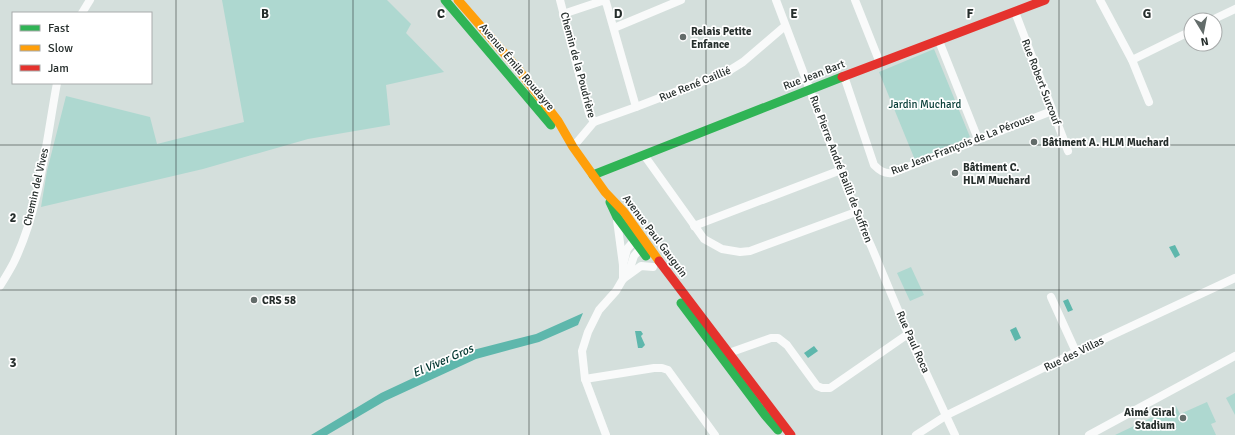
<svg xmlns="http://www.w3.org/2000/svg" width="1235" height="435" font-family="Signika,sans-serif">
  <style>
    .green { fill: #aed8d0 }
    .water { fill: #5eb7ac }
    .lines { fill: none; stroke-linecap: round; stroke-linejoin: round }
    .street { stroke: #f9fafa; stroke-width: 8 }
    .fast { stroke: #30b455; stroke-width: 9 }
    .slow { stroke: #ff9f0a; stroke-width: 9 }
    .jam { stroke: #e5322d; stroke-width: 9 }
    .grid { fill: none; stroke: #262e2c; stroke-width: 1; stroke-opacity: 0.55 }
    .poi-dot { fill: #636c6a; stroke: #fff; stroke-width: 1.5 }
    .labels { text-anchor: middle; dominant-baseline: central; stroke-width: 3.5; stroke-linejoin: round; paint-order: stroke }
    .poi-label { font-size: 11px; font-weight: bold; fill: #262e2c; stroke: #fff; text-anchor: start }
    .street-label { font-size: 11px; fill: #262e2c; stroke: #fff }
    .park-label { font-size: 11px; fill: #0b403a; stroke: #fff }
    .water-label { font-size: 12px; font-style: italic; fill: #00352f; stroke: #fff }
    .grid-label { font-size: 13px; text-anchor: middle; font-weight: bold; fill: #262e2c; stroke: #fff; stroke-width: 3.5; stroke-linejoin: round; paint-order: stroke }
  </style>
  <rect width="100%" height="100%" fill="#d4dfdc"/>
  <!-- green -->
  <g class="green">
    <path d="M222,0H387L411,24L406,33L444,72L386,85L390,125L308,139L203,169L41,207L47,171L66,96L150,117L157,144L244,122Z"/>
    <path d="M934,49L970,137L915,160L879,72Z"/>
    <path d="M911,267L924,295L910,301L897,273Z"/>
    <path d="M1235,393V415L1226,398Z"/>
    <path d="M1207,402L1216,422L1211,424L1216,435H1115L1176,406L1180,414Z"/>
  </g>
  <!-- water -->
  <g class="water">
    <path d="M1175,245L1180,255L1175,258L1169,247Z"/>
    <path d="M1068,299L1073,310L1068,312L1063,301Z"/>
    <path d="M583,313L578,325L539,342L476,359L385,401L327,435H311L381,393L473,350L536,334Z"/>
    <path d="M1016,327L1021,338L1015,341L1010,330Z"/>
    <path d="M635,331H641L643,334L641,336L645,345L642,348H638Z"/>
    <path d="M814,346L818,351L808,358L804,353Z"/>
  </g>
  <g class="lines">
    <!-- street -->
    <g class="street">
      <path d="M560,0L589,113L594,122"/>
      <path d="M776,0L856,212L872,248L908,334L955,435"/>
      <path d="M855,0L880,63"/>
      <path d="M1100,0L1132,60L1149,102"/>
      <path d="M1015,12L1068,151"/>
      <path d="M82,13L90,0"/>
      <path d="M563,14L602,1L606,2L636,107"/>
      <path d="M1212,20L1235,9"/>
      <path d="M614,28L681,0"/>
      <path d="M939,41L978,139"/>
      <path d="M1132,60L1191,31"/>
      <path d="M844,76L874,165C879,170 884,174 892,173L1052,111"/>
      <path d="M594,122L636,107L727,72L743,62L785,26"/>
      <path d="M573,147L594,122"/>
      <path d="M644,155L704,239L722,249L740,252L750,251L856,212"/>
      <path d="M617,220L623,265V279"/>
      <path d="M694,226L841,170"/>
      <path d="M623,265L627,249L634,241L638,242"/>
      <path d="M628,274L634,256L640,249L642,244"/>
      <path d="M0,286C5,278 10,270 14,262C40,208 46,142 57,83"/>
      <path d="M1051,297L1076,352"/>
      <path d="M726,354L771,338H778L787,345L817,386L822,388H830L908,334"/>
      <path d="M585,379L654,368H662L668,370L715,435"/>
      <path d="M606,435L585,379L582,351L588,332L599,310L616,291L623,279L641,266L653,267"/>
      <path d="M916,435L947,415L1076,352L1235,278"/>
      <path d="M1089,435L1235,356"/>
    </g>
    <!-- fast -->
    <g class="fast">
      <path d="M445,0L551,125"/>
      <path d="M593,175L842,77"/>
      <path d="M610,202L617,217L646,256"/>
      <path d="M681,303L765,415L778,430"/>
    </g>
    <!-- slow -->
    <path class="slow" d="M458,0L518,69L558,121L573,147L605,192L624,212L659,261"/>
    <!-- jam -->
    <g class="jam">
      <path d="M842,77L1045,0"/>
      <path d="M659,261L791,435"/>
    </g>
  </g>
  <!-- grid -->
  <path class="grid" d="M176,0V435M353,0V435M529,0V435M706,0V435M882,0V435M1059,0V435M0,145H1235M0,290H1235"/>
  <!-- markers -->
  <g class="poi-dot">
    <circle cx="683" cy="37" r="4"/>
    <circle cx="1034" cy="142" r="4"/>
    <circle cx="955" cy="173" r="4"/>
    <circle cx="254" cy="300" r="4"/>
    <circle cx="1183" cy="418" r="4"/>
  </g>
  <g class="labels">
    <!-- poi labels -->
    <g class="poi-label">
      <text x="691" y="31">Relais Petite<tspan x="691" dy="13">Enfance</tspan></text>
      <text x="1042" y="142">Bâtiment A. HLM Muchard</text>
      <text x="963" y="167">Bâtiment C.<tspan x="963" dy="13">HLM Muchard</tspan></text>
      <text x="262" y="300">CRS 58</text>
      <text x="1175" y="412" text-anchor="end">Aimé Giral<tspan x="1175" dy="13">Stadium</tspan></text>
    </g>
    <!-- street labels -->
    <g class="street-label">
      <text transform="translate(578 65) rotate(75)">Chemin de la Poudrière</text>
      <text transform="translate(517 67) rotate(50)">Avenue Émile Roudayre</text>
      <text transform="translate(814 75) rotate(-21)">Rue Jean Bart</text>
      <text transform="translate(1041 82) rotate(69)">Rue Robert Surcouf</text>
      <text transform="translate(695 84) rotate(-22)">Rue René Caillié</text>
      <text transform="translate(963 144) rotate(-21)">Rue Jean-François de La Pérouse</text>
      <text transform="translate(841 169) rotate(69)">Rue Pierre André Bailli de Suffren</text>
      <text transform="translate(36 187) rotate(-77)">Chemin del Vives</text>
      <text transform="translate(655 236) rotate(53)">Avenue Paul Gauguin</text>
      <text transform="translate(913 342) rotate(66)">Rue Paul Roca</text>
      <text transform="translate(1074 354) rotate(-26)">Rue des Villas</text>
    </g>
    <!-- park labels -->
    <g class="park-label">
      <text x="925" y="104">Jardin Muchard</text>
    </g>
    <!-- water labels -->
    <g class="water-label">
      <text transform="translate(443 361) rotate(-24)">El Viver Gros</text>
    </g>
  </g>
  <g class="grid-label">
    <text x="265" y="18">B</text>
    <text x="441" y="18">C</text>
    <text x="618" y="18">D</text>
    <text x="794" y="18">E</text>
    <text x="970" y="18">F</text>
    <text x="1147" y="18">G</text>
    <text x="13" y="222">2</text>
    <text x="13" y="367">3</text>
  </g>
  <!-- legend -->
  <rect x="12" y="12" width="140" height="72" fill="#ffffff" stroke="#a8abab"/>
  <rect x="20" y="25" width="20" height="6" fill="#30b455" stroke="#a8abab"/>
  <text x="48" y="32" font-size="12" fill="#262e2c">Fast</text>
  <rect x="20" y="45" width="20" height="6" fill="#ff9f0a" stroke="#a8abab"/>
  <text x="48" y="52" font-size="12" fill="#262e2c">Slow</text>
  <rect x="20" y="65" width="20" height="6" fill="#e5322d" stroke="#a8abab"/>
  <text x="48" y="72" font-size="12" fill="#262e2c">Jam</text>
  <!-- north arrow -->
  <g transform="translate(1203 32) rotate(170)"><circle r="19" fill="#ffffff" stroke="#a8abab"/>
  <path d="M0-3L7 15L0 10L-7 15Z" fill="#636c6a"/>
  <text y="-6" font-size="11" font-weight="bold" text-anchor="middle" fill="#262e2c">N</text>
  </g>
</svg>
